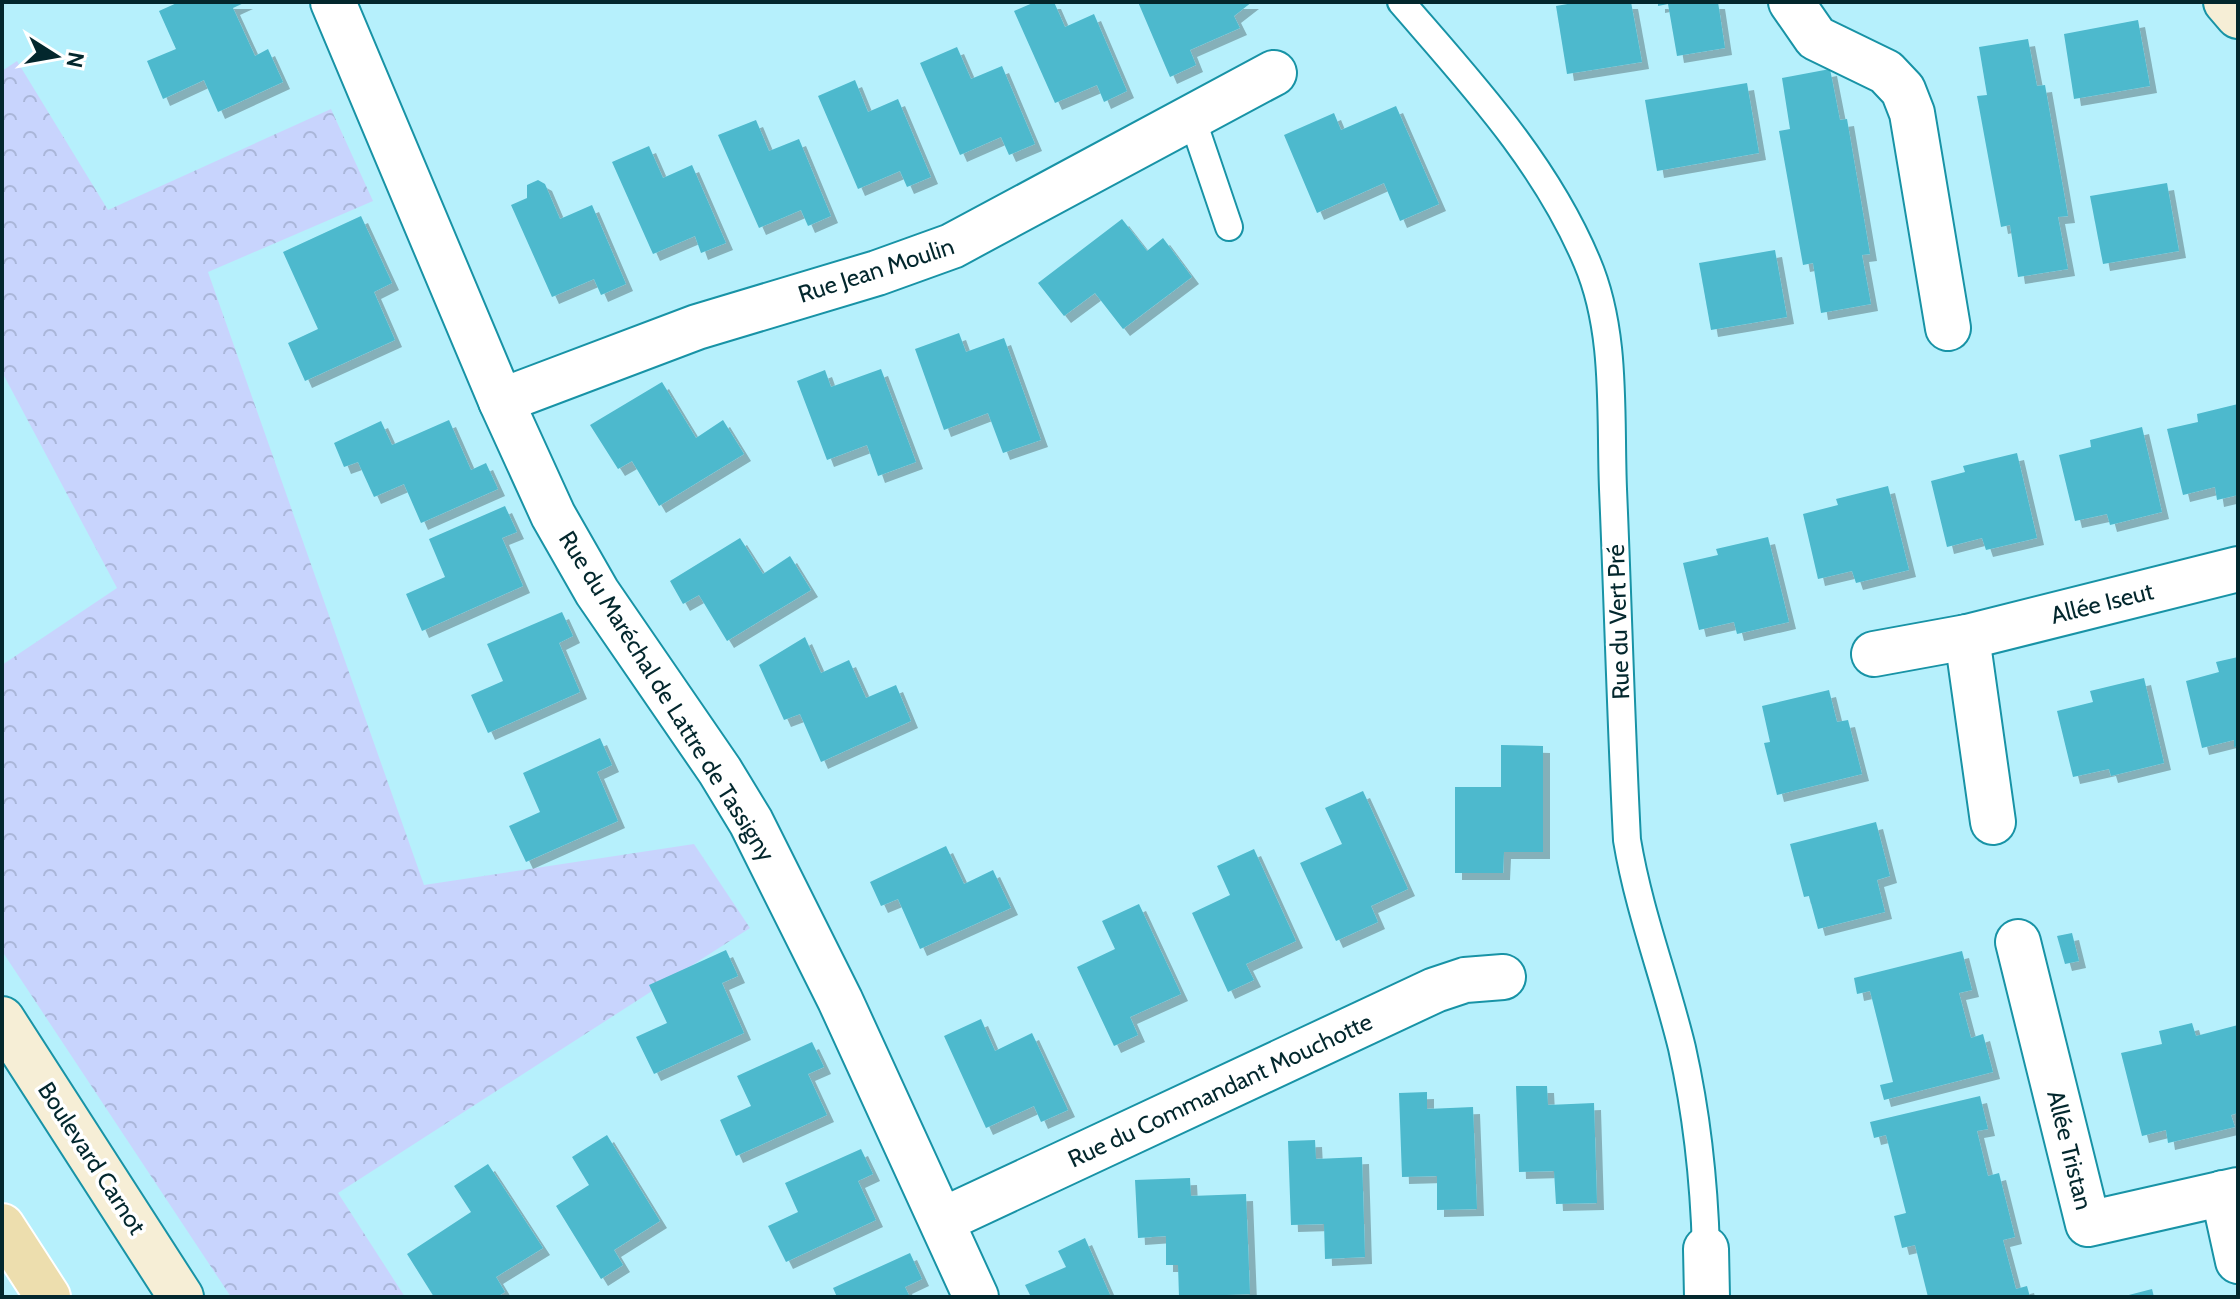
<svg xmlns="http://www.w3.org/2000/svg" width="2240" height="1299" font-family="Cabin,sans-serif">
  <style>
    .park { fill: url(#park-crowns) }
    .building { fill: #4db9cd; filter: url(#shadow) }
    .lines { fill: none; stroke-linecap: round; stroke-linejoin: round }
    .lane-casing { stroke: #1893a6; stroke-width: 30 }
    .street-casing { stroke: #1893a6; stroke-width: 48 }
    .secondary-casing { stroke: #1893a6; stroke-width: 48 }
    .primary-casing { stroke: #fff; stroke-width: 48 }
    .lane { stroke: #fff; stroke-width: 26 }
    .street { stroke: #fff; stroke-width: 44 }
    .secondary { stroke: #f6eed6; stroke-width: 44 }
    .primary { stroke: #eddeae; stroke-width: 44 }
    .labels { text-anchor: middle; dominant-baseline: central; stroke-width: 7; stroke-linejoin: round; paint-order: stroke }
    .street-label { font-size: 24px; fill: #03272d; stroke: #fff }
  </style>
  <defs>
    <pattern id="park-crowns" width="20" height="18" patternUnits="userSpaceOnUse" patternTransform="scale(2)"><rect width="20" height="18" fill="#c8d4fd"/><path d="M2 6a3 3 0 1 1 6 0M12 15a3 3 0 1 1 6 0" fill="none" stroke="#aab6d9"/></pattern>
    <filter id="shadow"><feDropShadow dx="7" dy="7" stdDeviation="0" flood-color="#0004"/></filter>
  </defs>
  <rect width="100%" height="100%" fill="#b6f0fc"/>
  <!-- park -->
  <path class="park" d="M17,61L108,210L331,109L373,201L208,272L424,885L694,844L750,928L338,1193L405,1297H231L2,951V665L117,588L2,372V71Z"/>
  <!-- building -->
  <g class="building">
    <path d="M179,2H246L233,8L255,56L268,49L283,82L218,112L204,80L163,99L147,61L176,49L159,11Z"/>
    <path d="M1035,2H1054L1065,27L1094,14L1127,91L1104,102L1097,85L1055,103L1014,11Z"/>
    <path d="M1138,2H1252L1234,16L1240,28L1190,50L1196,65L1170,77Z"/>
    <path d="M1579,2H1631L1642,62L1567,74L1556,6Z"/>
    <path d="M1658,2H1718L1725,48L1677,56L1668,4L1658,6Z"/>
    <path d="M2138,20L2150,86L2074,99L2064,34Z"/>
    <path d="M2028,39L2037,86L2045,85L2068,216L2058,217L2068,269L2018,277L2010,225L2001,227L1977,96L1987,95L1979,47Z"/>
    <path d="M957,47L971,79L1002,66L1035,144L1009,155L1001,137L960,155L920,63Z"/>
    <path d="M1830,69L1840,120L1847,119L1870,254L1862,255L1871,304L1821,313L1813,263L1803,265L1779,131L1790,129L1782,78Z"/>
    <path d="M855,80L868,112L898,99L931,177L907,187L900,171L858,189L818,96Z"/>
    <path d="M1747,83L1759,153L1657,171L1645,100Z"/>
    <path d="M1396,106L1439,204L1400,221L1384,183L1317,213L1284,135L1334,113L1341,130Z"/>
    <path d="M756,120L769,151L799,139L831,216L808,226L801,210L759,228L718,135Z"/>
    <path d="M649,146L663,178L692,165L726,243L701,253L695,236L653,254L612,162Z"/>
    <path d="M538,180L545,184L560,219L592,205L626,284L601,295L594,279L552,297L511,205L527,198V185Z"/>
    <path d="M2167,183L2179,251L2103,264L2090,196Z"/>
    <path d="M361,216L392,283L374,292L395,340L305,381L288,343L318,329L283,252Z"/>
    <path d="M1122,219L1147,251L1163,238L1192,277L1123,329L1095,293L1064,316L1038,283Z"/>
    <path d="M1775,250L1787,317L1711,330L1699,263Z"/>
    <path d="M959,333L966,352L1004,338L1041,440L1003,453L988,413L944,430L915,349Z"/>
    <path d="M881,369L916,462L878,476L867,445L827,460L797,381L825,370L831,387Z"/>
    <path d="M662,382L696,438L723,420L744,454L659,506L632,461L618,469L590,425Z"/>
    <path d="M2238,404V495L2217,500L2215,487L2183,495L2167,429L2198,422L2197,414Z"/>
    <path d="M449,420L471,470L486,463L498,489L421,523L404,484L374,497L358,462L344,467L334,443L381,421L392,445Z"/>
    <path d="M2142,427L2162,512L2110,525L2107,514L2075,521L2059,455L2091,447L2090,440Z"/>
    <path d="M2017,453L2037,538L1986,550L1982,538L1947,547L1931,481L1965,472L1963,466Z"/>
    <path d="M1888,486L1909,570L1856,583L1852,571L1818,579L1803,514L1838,505L1836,499Z"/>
    <path d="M505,506L517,532L502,538L523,586L422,631L406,594L445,577L429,539Z"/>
    <path d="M1768,537L1789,622L1737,634L1734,622L1699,630L1683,563L1718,555L1716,549Z"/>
    <path d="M740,538L763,574L790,556L811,590L727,641L699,595L683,604L670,581Z"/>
    <path d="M562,612L573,636L559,643L580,692L488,733L471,695L503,681L487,644Z"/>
    <path d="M805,637L821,673L849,660L866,698L896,685L911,721L821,762L800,714L784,720L759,665Z"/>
    <path d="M2238,657V746L2234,747V740L2202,748L2186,681L2219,672L2216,662Z"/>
    <path d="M2144,678L2164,763L2111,776L2109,769L2073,777L2057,711L2093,702L2090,691Z"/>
    <path d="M1829,690L1837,722L1848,720L1862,774L1777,795L1764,743L1770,742L1762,706Z"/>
    <path d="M600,738L612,765L597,772L618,821L526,862L509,826L540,812L523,773Z"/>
    <path d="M1501,745L1543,746V852H1504L1503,873H1455V787H1501Z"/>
    <path d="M1363,791L1408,889L1371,906L1378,922L1336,941L1300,863L1342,844L1325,808Z"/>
    <path d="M1876,822L1890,876L1877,880L1885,912L1818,929L1809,896L1804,897L1790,844Z"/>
    <path d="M946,846L964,884L993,870L1011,908L920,949L898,899L881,906L870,882Z"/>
    <path d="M1254,849L1296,941L1246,964L1254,980L1228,992L1192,913L1230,895L1217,866Z"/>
    <path d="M1139,904L1181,994L1130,1017L1138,1035L1114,1046L1077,967L1115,949L1102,921Z"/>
    <path d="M2072,933L2079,961L2065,964L2057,936Z"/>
    <path d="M726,950L738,976L722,983L744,1033L654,1074L636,1037L667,1023L649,985Z"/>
    <path d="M1962,951L1972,990L1959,993L1971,1038L1983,1034L1993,1072L1884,1100L1880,1085L1893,1082L1870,991L1857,994L1854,978Z"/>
    <path d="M981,1019L995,1051L1032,1033L1068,1110L1041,1122L1034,1106L986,1128L944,1036Z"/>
    <path d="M2192,1023L2196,1036L2238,1025V1113L2231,1115L2235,1127L2168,1143L2166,1130L2142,1136L2121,1053L2162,1044L2159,1031Z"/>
    <path d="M812,1042L824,1067L808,1074L827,1115L736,1156L720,1120L751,1106L737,1076Z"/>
    <path d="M1516,1086H1547L1548,1105L1594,1103L1597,1203L1556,1204L1554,1171L1519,1172Z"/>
    <path d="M1427,1092V1109L1473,1107L1477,1209L1437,1210V1176L1402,1177L1399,1093Z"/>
    <path d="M1980,1096L1988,1129L1977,1131L1988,1176L1999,1173L2015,1237L2003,1240L2016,1289L2027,1286L2030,1297H1928L1915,1245L1902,1248L1894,1216L1906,1213L1886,1135L1874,1138L1870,1122Z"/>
    <path d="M607,1135L660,1221L614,1250L623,1265L601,1279L556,1206L589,1185L572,1157Z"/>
    <path d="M1315,1140L1316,1159L1362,1157L1365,1257L1325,1259L1324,1224L1291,1225L1288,1141Z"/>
    <path d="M861,1149L873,1174L858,1181L876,1220L786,1262L768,1226L798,1212L785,1183Z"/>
    <path d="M488,1164L543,1248L496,1277L505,1292L497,1297H434L407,1254L471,1212L454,1186Z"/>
    <path d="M1190,1178L1191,1196L1246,1194L1250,1294L1179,1297L1178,1265H1166V1236L1138,1238L1135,1180Z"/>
    <path d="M1085,1238L1111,1297H1031L1025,1285L1066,1267L1058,1251Z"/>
    <path d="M910,1253L922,1279L905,1287L910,1297H837L833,1288Z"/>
    <path d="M2152,1289L2154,1297H2125V1296Z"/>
  </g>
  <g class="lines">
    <!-- lane casing -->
    <g class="lane-casing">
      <g id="lane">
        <path d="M1401,2C1471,83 1545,162 1587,262C1617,332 1610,414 1613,489C1618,606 1621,723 1627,840C1639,912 1665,978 1682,1048C1697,1115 1704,1180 1706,1249"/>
        <path d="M1192,118L1229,227"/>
      </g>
    </g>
    <!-- street casing -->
    <g class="street-casing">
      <g id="street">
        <path d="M333,2L501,401L553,515L597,592L720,771L751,822L840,1000L976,1297"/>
        <path d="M1791,2L1816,38L1886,72L1903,90L1912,113L1948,328"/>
        <path d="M501,401L697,327L877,273L952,246L1274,73"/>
        <path d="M1967,637L1993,822"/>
        <path d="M1874,654L1967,637L2238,569"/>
        <path d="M2018,942L2088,1224L2238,1190"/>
        <path d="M2223,1193L2238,1261"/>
        <path d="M943,1220L1435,990L1465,980L1503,977"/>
        <path d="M1706,1249L1707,1297"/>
      </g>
    </g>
    <!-- secondary casing -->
    <g class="secondary-casing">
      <g id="secondary">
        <path d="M2226,2L2238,16"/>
        <path d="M2,1019L181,1297"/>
      </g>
    </g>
    <!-- primary casing -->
    <g class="primary-casing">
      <path id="primary" d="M2,1226L48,1297"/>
    </g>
    <!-- lane -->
    <use href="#lane" class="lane"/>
    <!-- street -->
    <use href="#street" class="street"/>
    <!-- secondary -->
    <use href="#secondary" class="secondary"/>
    <!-- primary -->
    <use href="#primary" class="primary"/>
  </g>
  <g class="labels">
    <!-- street labels -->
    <g class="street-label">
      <text transform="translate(876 270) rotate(-18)">Rue Jean Moulin</text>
      <text transform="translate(2102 603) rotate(-14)">Allée Iseut</text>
      <text transform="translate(1618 622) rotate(-92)">Rue du Vert Pré</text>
      <text transform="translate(667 696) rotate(58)">Rue du Maréchal de Lattre de Tassigny</text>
      <text transform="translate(1220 1090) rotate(-25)">Rue du Commandant Mouchotte</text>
      <text transform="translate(2070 1150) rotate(76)">Allée Tristan</text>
      <text transform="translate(92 1158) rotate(57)">Boulevard Carnot</text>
    </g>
  </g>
  <!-- border -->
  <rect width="2240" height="1299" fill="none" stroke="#03272d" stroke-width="8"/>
  <!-- north arrow -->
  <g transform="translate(56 56) rotate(101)" stroke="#ffffff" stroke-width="6" paint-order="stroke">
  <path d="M0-6L14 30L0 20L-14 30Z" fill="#03272d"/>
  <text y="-12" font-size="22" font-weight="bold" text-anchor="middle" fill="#03272d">N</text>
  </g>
</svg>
